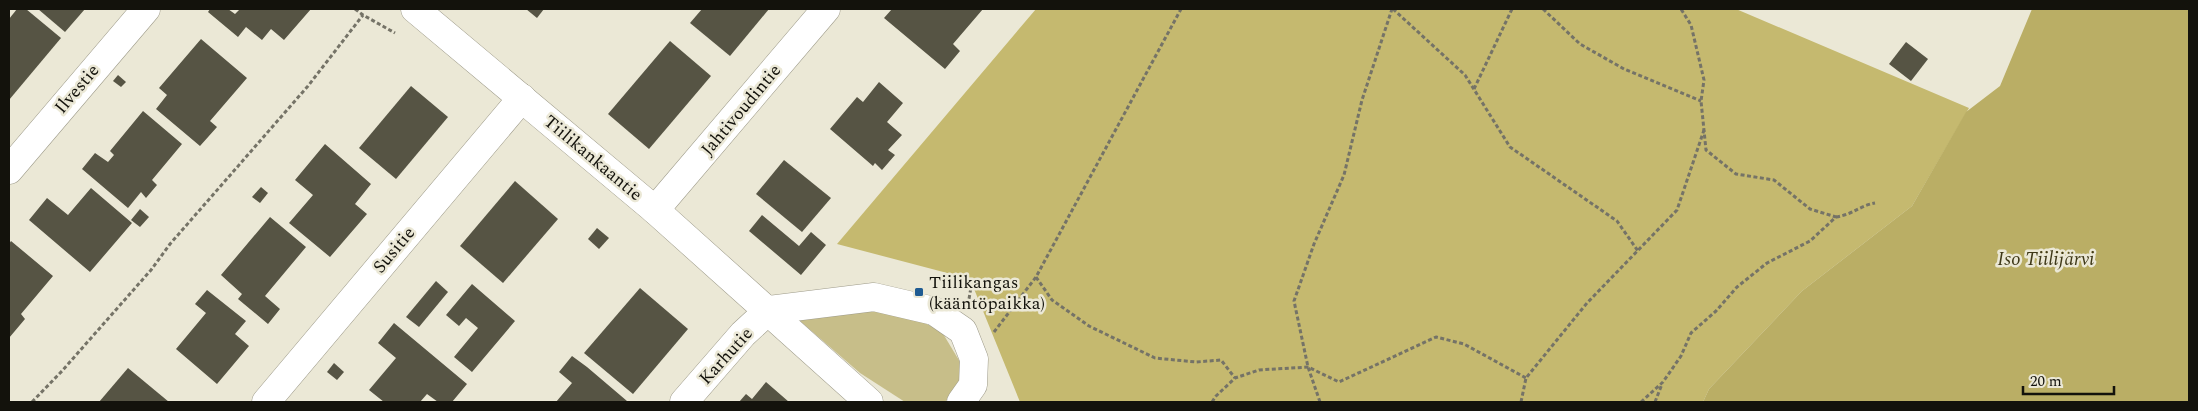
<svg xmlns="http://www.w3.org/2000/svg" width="2198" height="411" font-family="Spectral,serif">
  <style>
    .green { fill: #c7be89 }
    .forest { fill: #c5b96f }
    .water { fill: #baae65 }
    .building { fill: #565444 }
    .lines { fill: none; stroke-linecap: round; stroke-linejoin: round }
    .minor-casing { stroke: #9e9b8a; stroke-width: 29 }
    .path { stroke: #757367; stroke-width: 3; stroke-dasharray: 4 2.5; stroke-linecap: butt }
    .minor { stroke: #fff; stroke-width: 28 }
    .poi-dot { fill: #1f5b92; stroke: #ebe8d6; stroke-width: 2 }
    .labels { text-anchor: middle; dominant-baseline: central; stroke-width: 5; stroke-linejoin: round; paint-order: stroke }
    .street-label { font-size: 18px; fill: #13120c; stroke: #ebe8d6 }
    .poi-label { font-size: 18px; fill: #13120c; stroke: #ebe8d6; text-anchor: start }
    .water-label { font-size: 19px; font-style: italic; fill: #3f3919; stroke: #ebe8d6 }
  </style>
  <rect width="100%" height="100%" fill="#ebe8d6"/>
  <!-- green -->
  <path class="green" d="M849,310L902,311L942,332L960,362L961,379L950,398L944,402H905L860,373L800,321V313Z"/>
  <!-- forest -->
  <path class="forest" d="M1036,9H1736L1969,108L1912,206L1802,291L1709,389L1703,402H1020L970,279L837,244Z"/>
  <!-- water -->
  <path class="water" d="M2032,9H2189V402H1703L1709,389L1802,291L1912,206L1966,112L2000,86Z"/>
  <!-- building -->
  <g class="building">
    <path d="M17,9H26L61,38L9,100V19Z"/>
    <path d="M38,9H85L65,32Z"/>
    <path d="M210,9H228L235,14L240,9H311L284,40L271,29L262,40L246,27L238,37L208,12Z"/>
    <path d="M526,9H544L537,18Z"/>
    <path d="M702,9H769L730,56L690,23Z"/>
    <path d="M892,9H983L953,44L960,51L945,69L884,18Z"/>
    <path d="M201,39L247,78L210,121L217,127L200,146L156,109L167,95L159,88Z"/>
    <path d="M670,41L711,76L649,149L608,114Z"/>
    <path d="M1906,42L1928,59L1911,81L1889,64Z"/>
    <path d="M118,75L126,82L121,87L113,81Z"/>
    <path d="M879,82L903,103L887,122L902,135L888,150L895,155L882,170L875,163L873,166L830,129L857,97L863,102Z"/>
    <path d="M411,86L448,117L396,179L359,148Z"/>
    <path d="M143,111L182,144L152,180L157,185L146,198L141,192L128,208L82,169L95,153L108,162L114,155L110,151Z"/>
    <path d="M325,144L371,184L355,204L367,214L330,257L289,223L313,195L295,180Z"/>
    <path d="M784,160L831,198L802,232L756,194Z"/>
    <path d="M515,181L558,219L503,283L460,246Z"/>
    <path d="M261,187L268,193L260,203L252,197Z"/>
    <path d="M91,188L132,223L90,272L29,220L47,198L68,215Z"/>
    <path d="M140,209L149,217L140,227L131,220Z"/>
    <path d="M762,215L799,246L811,232L826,245L801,275L749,231Z"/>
    <path d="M270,217L306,247L265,296L280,309L268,324L238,299L242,294L221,275Z"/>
    <path d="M597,228L609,238L599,249L588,239Z"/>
    <path d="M11,241L53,276L21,314L25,319L9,338V244Z"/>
    <path d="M436,281L448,292L419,327L406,317Z"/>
    <path d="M472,284L515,321L472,372L454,357L478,328L466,318L459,326L446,315Z"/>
    <path d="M640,288L688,329L633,394L584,353Z"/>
    <path d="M207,290L246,321L235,334L249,346L217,384L176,349L206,313L195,304Z"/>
    <path d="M394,323L467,384L452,402H438L427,394L420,402H384L369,390L396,358L378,343Z"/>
    <path d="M572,356L587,367L627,401L626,402H556L572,383L559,372Z"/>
    <path d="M334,363L344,372L337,380L327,372Z"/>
    <path d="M128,368L169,402H99Z"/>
    <path d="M766,382L789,402H739L746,394L752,399Z"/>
  </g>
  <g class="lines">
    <!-- minor casing -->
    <g class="minor-casing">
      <g id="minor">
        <path d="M415,9L655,210L869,402"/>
        <path d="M9,170L146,9"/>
        <path d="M655,210L826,9"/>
        <path d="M769,310L874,297L934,311L963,331L974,359L973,385L961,402"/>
        <path d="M266,402L522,98"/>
        <path d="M684,402L743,334L769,310"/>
      </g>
    </g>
    <!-- path -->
    <g class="path">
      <path d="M355,9L363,15L395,33"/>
      <path d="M1393,9L1465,75L1510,147L1617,221L1638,251"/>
      <path d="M1543,9L1580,44L1624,69L1701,101"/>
      <path d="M1474,89L1512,9"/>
      <path d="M1836,217C1854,214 1859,206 1875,203"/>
      <path d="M1036,277L1052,300L1089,326L1155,358L1196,362L1221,360L1235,378"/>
      <path d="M969,299L971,287"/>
      <path d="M994,332L1036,277L1181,9"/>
      <path d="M32,402L62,371L151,270L170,244L308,86L363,15"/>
      <path d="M1212,402L1216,396L1235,378L1259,370L1308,367L1339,382L1436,337L1464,344L1526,378"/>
      <path d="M1320,402L1308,367L1294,301L1314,244L1344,175L1362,100L1392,9"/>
      <path d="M1521,402L1526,378L1587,303L1677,210L1704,130"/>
      <path d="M1641,402L1663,382L1681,356L1691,333L1716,311L1737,287L1767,263L1810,241L1836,217L1810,209L1774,180L1736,174L1706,150L1701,101L1704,80L1691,25L1681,9"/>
      <path d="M1655,402L1662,384"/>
    </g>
    <!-- minor -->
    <use href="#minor" class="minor"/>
  </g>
  <!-- markers -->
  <rect class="poi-dot" x="914" y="287" width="10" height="10" rx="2.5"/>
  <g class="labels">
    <!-- street labels -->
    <g class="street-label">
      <text transform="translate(77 89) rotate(-50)">Ilvestie</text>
      <text transform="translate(741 110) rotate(-50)">Jahtivoudintie</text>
      <text transform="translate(593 158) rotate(40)">Tiilikankaantie</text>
      <text transform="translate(394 250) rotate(-50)">Susitie</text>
      <text transform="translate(726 356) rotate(-48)">Karhutie</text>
    </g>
    <!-- poi labels -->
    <g class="poi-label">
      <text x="929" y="282">Tiilikangas<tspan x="929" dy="21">(kääntöpaikka)</tspan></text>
    </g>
    <!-- water labels -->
    <g class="water-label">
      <text x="2046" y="259">Iso Tiilijärvi</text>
    </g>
  </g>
  <!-- border -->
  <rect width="2198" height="411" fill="none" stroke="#13120c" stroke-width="20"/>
  <!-- scale -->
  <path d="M2023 386v8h91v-8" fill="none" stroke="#13120c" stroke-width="2.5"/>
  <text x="2030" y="386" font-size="15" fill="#13120c" stroke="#ebe8d6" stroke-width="4" paint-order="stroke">20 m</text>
</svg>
